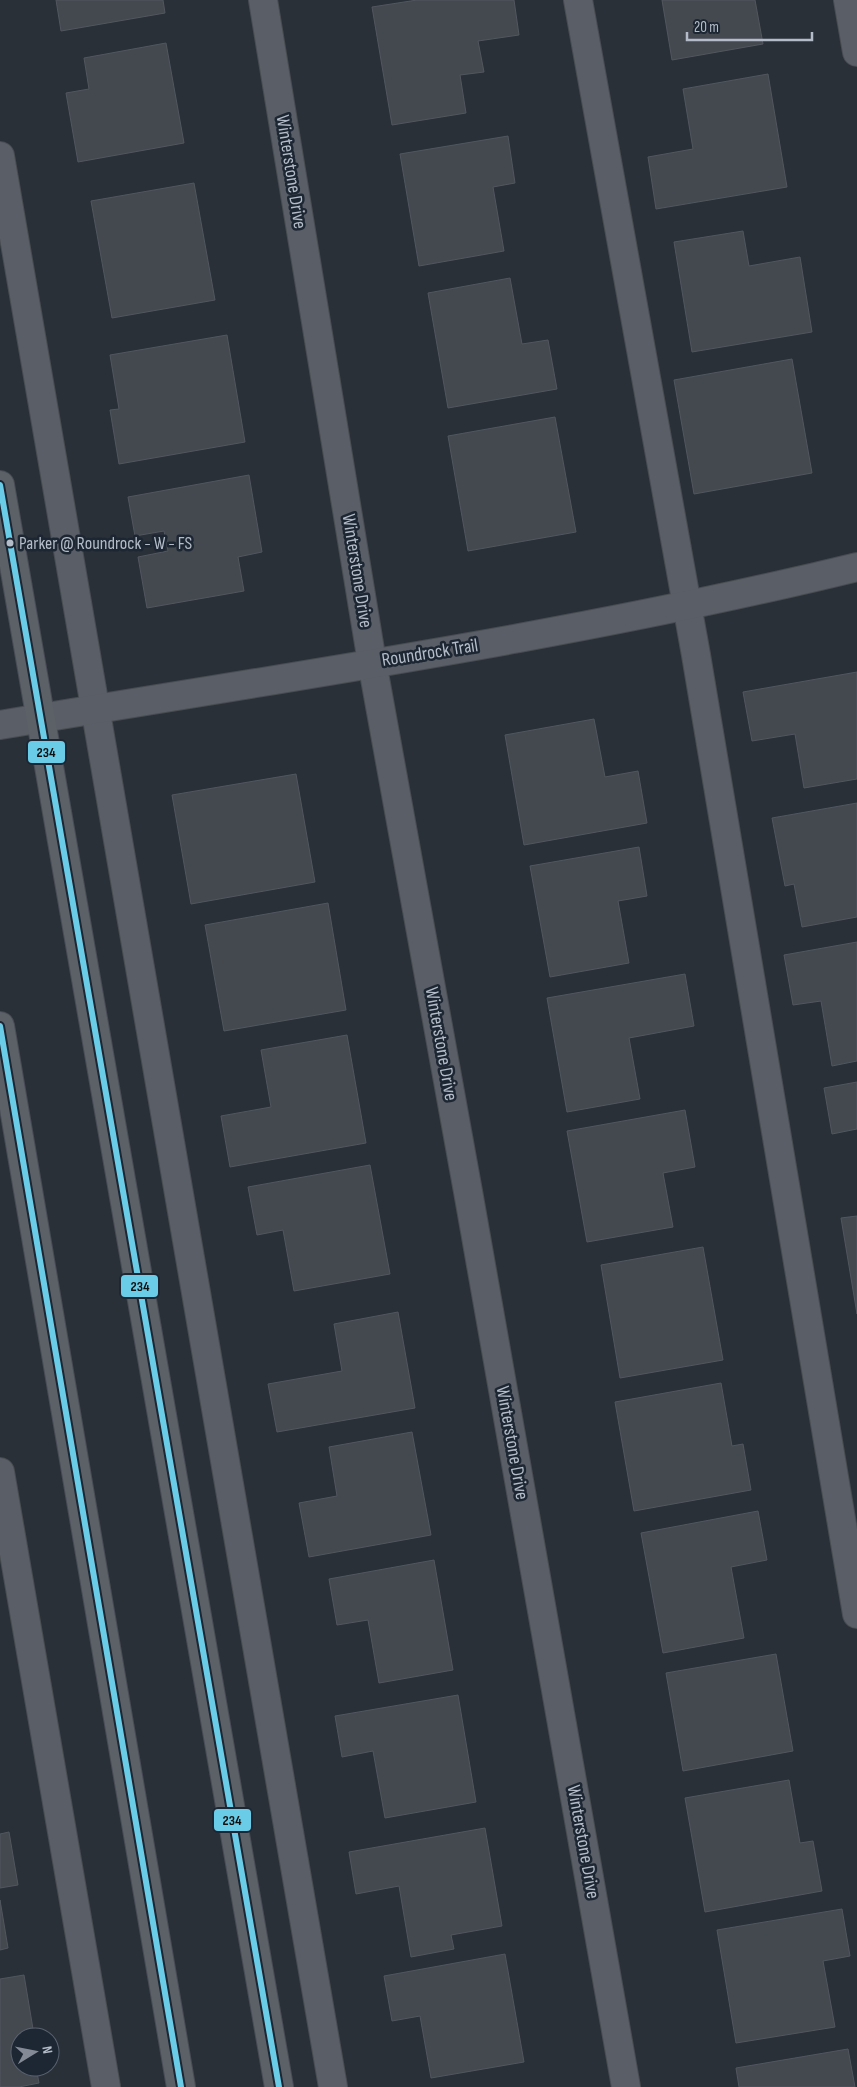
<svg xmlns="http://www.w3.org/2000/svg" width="857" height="2087" font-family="'Sofia Sans Condensed',sans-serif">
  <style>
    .building { fill: #444950; stroke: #52575f }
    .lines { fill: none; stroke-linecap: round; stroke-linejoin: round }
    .minor-casing { stroke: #484c53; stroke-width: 30 }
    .major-casing { stroke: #484c55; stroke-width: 30 }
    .minor { stroke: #5a5e66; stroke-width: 28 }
    .major { stroke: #5c6168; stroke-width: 28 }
    .bus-1-casing { stroke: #1d2633; stroke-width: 10 }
    .bus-1 { stroke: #6bcce7; stroke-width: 6 }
    .bus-dot { fill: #b4bcc9; stroke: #1d2633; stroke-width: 2 }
    .labels { text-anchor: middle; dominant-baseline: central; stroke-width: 5; stroke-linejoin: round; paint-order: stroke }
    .bus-label { font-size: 18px; fill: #b4bcc9; stroke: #1d2633; text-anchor: start }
    .street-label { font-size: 19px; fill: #b4bcc9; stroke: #1d2633 }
    .line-badge { stroke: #1d2633; stroke-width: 2 }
    .pale-badge-label { font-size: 14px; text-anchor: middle; font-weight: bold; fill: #111 }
  </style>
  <rect width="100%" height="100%" fill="#2a3038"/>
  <!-- building -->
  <g class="building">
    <path d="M56,0H163L165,13L61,31Z"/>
    <path d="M417,0H514L519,35L478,41L484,72L460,75L466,113L392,125L372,7Z"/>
    <path d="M662,0H755L763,44L672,60Z"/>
    <path d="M166,43L184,143L78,162L66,93L89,89L84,58Z"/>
    <path d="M768,74L787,187L656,209L648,157L693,149L683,89Z"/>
    <path d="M508,136L515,183L493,187L504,251L419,266L400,154Z"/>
    <path d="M194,183L215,300L112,318L91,201Z"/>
    <path d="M743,231L749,266L800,257L812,332L692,352L674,242Z"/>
    <path d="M510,278L522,344L548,340L557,389L448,408L428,293Z"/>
    <path d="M227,335L245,442L119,464L110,410L119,409L110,355Z"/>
    <path d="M792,359L812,473L694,494L674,380Z"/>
    <path d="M555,417L576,532L468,551L448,436Z"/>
    <path d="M249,475L262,552L238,557L244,591L147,608L138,557L168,551L164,531L135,536L128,497Z"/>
    <path d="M857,672V779L804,788L795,734L752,741L743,692Z"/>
    <path d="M594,719L605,777L638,771L647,823L524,845L505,735Z"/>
    <path d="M296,774L315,882L191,904L172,795Z"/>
    <path d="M857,803V917L802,927L794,884L785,886L772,818Z"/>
    <path d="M639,847L647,896L618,901L629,963L550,977L530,866Z"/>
    <path d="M328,903L346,1010L224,1031L205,925Z"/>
    <path d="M857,942V1061L832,1066L821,1001L793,1005L784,955Z"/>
    <path d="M685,974L694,1026L629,1038L640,1099L567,1112L547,998Z"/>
    <path d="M347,1035L366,1143L230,1167L221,1116L271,1107L261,1050Z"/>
    <path d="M857,1082V1129L832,1134L824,1088Z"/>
    <path d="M685,1110L695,1167L663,1173L673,1227L587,1242L567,1131Z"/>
    <path d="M370,1165L390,1274L294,1291L283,1230L257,1235L248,1187Z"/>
    <path d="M857,1216V1314L841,1218Z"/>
    <path d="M703,1247L723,1360L620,1378L601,1265Z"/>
    <path d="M398,1312L415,1408L277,1432L268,1384L342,1371L334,1324Z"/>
    <path d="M721,1383L732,1446L743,1444L751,1490L634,1511L615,1402Z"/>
    <path d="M412,1432L431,1535L309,1557L299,1503L337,1496L329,1447Z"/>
    <path d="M758,1511L767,1560L731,1567L744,1638L663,1653L641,1533Z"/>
    <path d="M434,1560L453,1670L379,1683L368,1620L337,1625L329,1579Z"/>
    <path d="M776,1654L793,1751L683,1771L666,1673Z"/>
    <path d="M458,1695L476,1802L385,1818L373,1751L342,1757L335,1716Z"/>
    <path d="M789,1780L800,1843L813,1841L822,1891L705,1912L685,1798Z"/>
    <path d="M485,1828L502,1926L451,1935L454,1949L411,1957L399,1886L356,1894L349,1852Z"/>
    <path d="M9,1832L18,1885L0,1888V1834Z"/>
    <path d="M0,1900L8,1948L0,1950Z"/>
    <path d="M842,1909L850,1956L823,1961L835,2027L736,2043L717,1930Z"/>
    <path d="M505,1954L524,2062L431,2078L420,2016L392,2021L384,1976Z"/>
    <path d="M24,1975L33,2029H29L31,2037H20V2067H36L39,2083L19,2087H0V1979Z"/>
    <path d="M848,2049L855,2087H739L736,2068Z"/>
  </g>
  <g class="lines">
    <!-- minor casing -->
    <g class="minor-casing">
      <g id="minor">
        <path d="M263,0L372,662L469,1197L626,2087"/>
        <path d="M578,0L696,655L857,1614"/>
        <path d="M848,0L857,52"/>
        <path d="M0,156L333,2087"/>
        <path d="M0,725C286,677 575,636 857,567"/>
        <path d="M0,1472L106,2087"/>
      </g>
    </g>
    <!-- major casing -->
    <g class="major-casing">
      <g id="major">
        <path d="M0,485L279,2087"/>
        <path d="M0,1026L181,2087"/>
      </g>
    </g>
    <!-- minor -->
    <use href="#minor" class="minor"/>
    <!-- major -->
    <use href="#major" class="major"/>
    <!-- bus-1 casing -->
    <g class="bus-1-casing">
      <g id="bus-1">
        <path d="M0,485L279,2087"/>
        <path d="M0,1026L181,2087"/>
      </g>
    </g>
    <!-- bus-1 -->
    <use href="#bus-1" class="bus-1"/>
  </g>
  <!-- markers -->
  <circle class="bus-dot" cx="10" cy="543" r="4.5"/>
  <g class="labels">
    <!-- bus labels -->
    <g class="bus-label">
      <text x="19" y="543">Parker @ Roundrock - W - FS</text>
    </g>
    <!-- street labels -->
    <g class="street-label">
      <text transform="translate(291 172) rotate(81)">Winterstone Drive</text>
      <text transform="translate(357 571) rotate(81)">Winterstone Drive</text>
      <text transform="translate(430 653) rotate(-9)">Roundrock Trail</text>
      <text transform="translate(441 1044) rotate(80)">Winterstone Drive</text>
      <text transform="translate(512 1443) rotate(80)">Winterstone Drive</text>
      <text transform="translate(583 1842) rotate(80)">Winterstone Drive</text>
    </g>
  </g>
  <g class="line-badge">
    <rect x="27" y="740" width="39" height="24" rx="5" fill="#6bcce7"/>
    <rect x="120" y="1274" width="39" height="24" rx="5" fill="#6bcce7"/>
    <rect x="213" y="1808" width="39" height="24" rx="5" fill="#6bcce7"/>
  </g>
  <g class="pale-badge-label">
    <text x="46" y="757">234</text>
    <text x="140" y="1291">234</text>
    <text x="232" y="1825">234</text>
  </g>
  <!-- north arrow -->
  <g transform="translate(35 2052) rotate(80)"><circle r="24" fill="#1d2633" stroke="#59626f"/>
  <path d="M0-4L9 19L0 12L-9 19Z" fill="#848b96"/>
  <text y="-8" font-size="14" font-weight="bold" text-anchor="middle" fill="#b4bcc9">N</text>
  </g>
  <!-- scale -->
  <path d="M687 32v8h125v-8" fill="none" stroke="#b4bcc9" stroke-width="2.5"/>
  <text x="694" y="32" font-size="15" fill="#b4bcc9" stroke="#1d2633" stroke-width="4" paint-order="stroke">20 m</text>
</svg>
